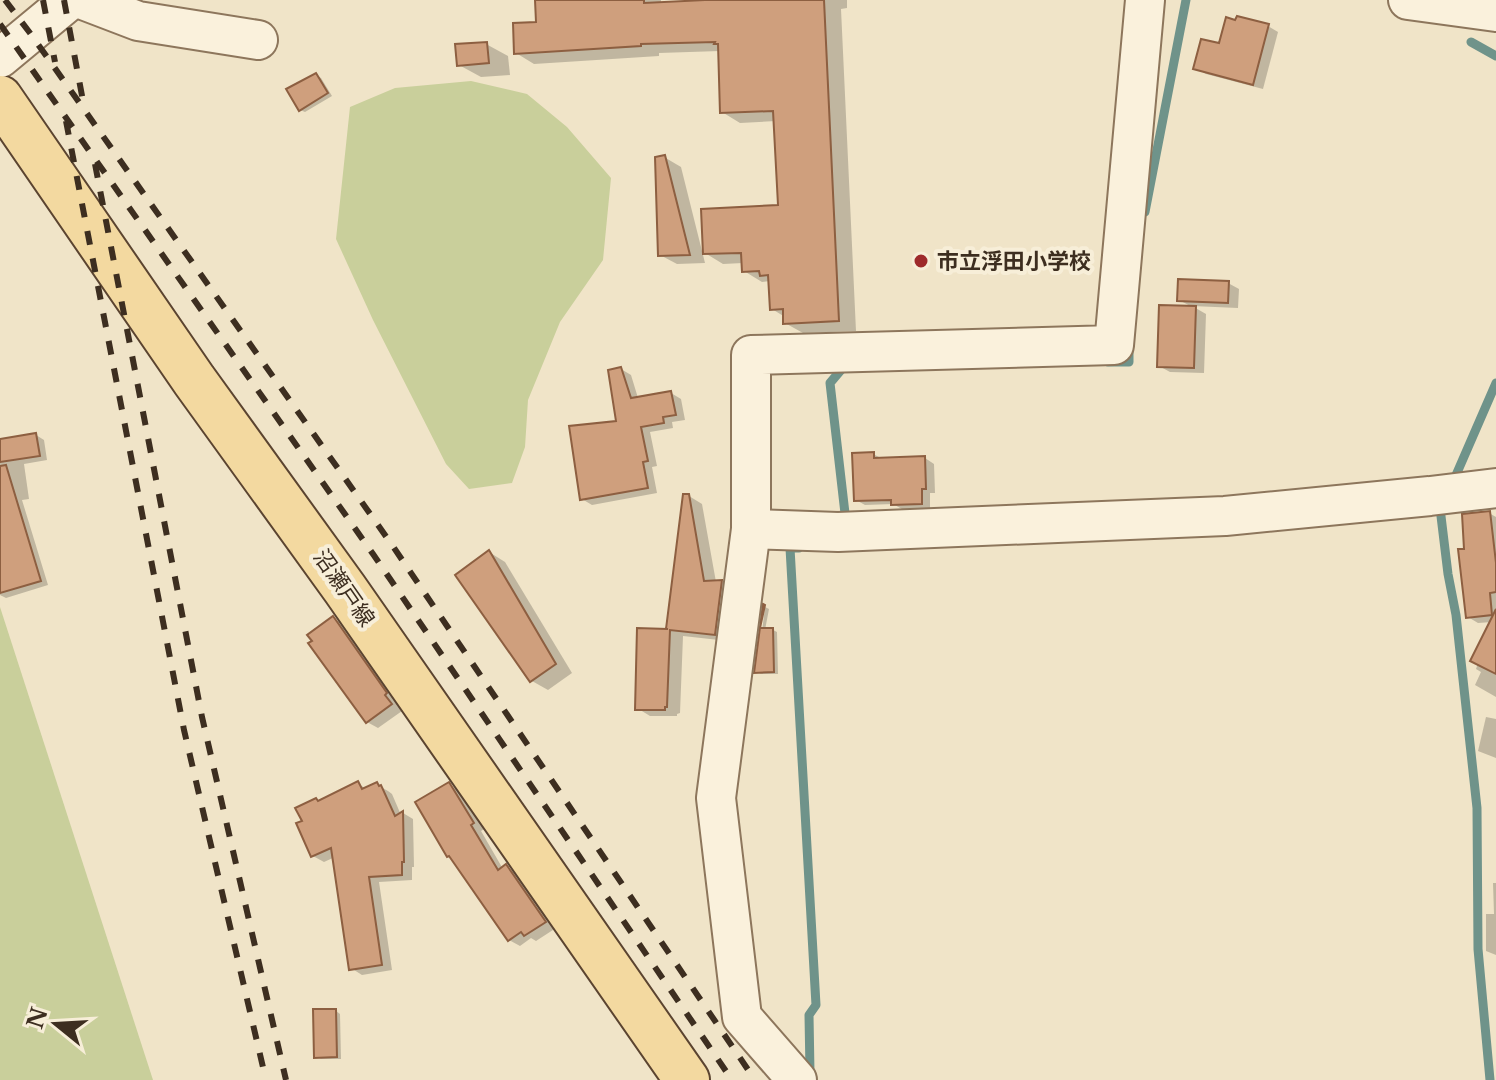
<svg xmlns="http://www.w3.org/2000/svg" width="1496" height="1080" font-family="'Libre Baskerville','Noto Sans JP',serif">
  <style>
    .green { fill: #c9cf9b }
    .shadow { fill: #0003 }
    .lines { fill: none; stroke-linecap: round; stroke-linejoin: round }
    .stream { stroke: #6f938a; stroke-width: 9 }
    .building { fill: #cf9f7d; stroke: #8d5f41; stroke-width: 2 }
    .minor-casing { stroke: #8d765c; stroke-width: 42 }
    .major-casing { stroke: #5b4430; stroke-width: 48 }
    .minor { stroke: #faf1dc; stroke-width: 38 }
    .major { stroke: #f3d9a0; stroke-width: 44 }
    .rail { stroke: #3d2e20; stroke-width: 6; stroke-dasharray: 14 14; stroke-linecap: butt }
    .poi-dot { fill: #9e2a2b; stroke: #f7eed8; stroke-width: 3 }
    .labels { text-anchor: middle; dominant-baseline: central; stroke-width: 8; stroke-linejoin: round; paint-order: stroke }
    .poi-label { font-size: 22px; font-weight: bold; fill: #3d2e20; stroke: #f7eed8; text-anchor: start }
    .street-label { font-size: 22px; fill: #3d2e20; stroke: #f7eed8 }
  </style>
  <rect width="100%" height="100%" fill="#f0e4c8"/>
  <!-- green -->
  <g class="green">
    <path d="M471,81L527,94L567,127L611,178L603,260L560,322L528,400L525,447L512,483L469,489L446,464L373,320L336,239L350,107L395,88Z"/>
    <path d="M0,607L153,1080H0Z"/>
  </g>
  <!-- shadow -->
  <g class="shadow">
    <path d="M537,0H661V4L707,0H847V8L841,9L856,331L803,333L785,323V317L772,309L770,281L762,282L744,271L743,263L723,264L705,253L780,207L776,121L740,123L722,112L720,51L659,53V56L534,64L516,53L538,24Z"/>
    <path d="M1268,26L1278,32L1263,89L1206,74L1196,68L1220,46Z"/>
    <path d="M486,44L508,56L510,75L481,77L459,65Z"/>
    <path d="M316,75L321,78L332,96L305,112L300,110Z"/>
    <path d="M664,157L681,167L705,263L677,264L660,255Z"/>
    <path d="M1228,283L1239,289L1238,308L1192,306L1206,314L1204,373L1170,372L1159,366L1194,308L1179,300Z"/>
    <path d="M621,369L631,375L638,398L671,393L681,399L685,420L672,422L673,428L650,432L657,466L652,467L657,493L592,505L582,499L619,422Z"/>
    <path d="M36,435L44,440L47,460L24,464L29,499L22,500L48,585L6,598L0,595V440Z"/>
    <path d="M873,454L883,459L925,458L934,464L935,493H930V509H902L893,504L865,505L856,500Z"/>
    <path d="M689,496L702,504L716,582H722L735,589L728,641L683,636L680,713L677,714V716H650L637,708L639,630L674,631L668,628Z"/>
    <path d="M1489,513L1496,517V697L1475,685L1481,672L1476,669L1492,622L1478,623L1468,617L1466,550Z"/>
    <path d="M489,552L505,562L572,673L548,690L532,681Z"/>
    <path d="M765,607L769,609L765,630H773L777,632L778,674H761L757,672Z"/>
    <path d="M333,618L344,624L397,700L395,702L402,711L378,728L367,722Z"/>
    <path d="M1486,717L1496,719V758L1478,751Z"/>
    <path d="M358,784L367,789L377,785L388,791L392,794L401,815L403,813L413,819L414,867H412V880L379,882L392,970L362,975L351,968L335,857L324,862L313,856L304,822L320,802Z"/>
    <path d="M449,785L460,791L484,829L481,831L503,869L506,867L517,873L556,928L536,941L531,938L520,946L509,940L454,859L449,856Z"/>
    <path d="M1493,883H1496V955L1486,951V914H1494Z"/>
    <path d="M336,1011L340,1014L341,1059H321L316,1056Z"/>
  </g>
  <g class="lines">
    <!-- stream -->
    <g class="stream">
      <path d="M1471,42L1496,56"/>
      <path d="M1145,212L1186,0"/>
      <path d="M1108,362H1129V346"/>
      <path d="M1453,482L1496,383"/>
      <path d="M1440,508L1448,574L1456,615L1477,808L1478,949L1490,1080"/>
      <path d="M846,522L830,383L846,364"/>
      <path d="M799,548H790L816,1005L809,1015L810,1072"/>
    </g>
  </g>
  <!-- building -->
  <g class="building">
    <path d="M535,0H644V3L705,0H824L839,321L783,324V309L770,310L768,275L760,276L759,271L742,272L741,253L703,254L701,209L778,205L773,111L720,113L718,44H714L715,42L641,44V46L514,54L513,23L536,22Z"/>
    <path d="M1237,16L1269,24L1253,85L1193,69L1201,39L1219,43L1226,17L1235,20Z"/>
    <path d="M487,42L489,63L457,66L455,44Z"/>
    <path d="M316,73L328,93L299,111L286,89Z"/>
    <path d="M665,155L690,255L658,256L655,157Z"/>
    <path d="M1178,279L1229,281L1228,303L1177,301Z"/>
    <path d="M1159,305L1196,306L1194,368L1157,367Z"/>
    <path d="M621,367L631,398L671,391L676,415L663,417L664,423L641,427L648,461L643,462L648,488L580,500L569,426L616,421L608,370Z"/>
    <path d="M36,433L40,456L0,462V439Z"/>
    <path d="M874,452V458L925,456L926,489H922V504L891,505V500L854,501L852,453Z"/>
    <path d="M6,465L41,581L0,593V466Z"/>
    <path d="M683,494H689L704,581L722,580L715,635L670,630L667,707H665V710H635L637,628L668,629H666Z"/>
    <path d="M1490,511L1496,563V592L1490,593L1492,615L1466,618L1458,549H1464L1462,514Z"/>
    <path d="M489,550L556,664L530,682L455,575Z"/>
    <path d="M763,604L765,605L760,628H773L774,672L754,673Z"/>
    <path d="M1496,609V674L1470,661Z"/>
    <path d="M333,616L387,693L385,695L392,704L366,723L308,643L312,641L307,635Z"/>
    <path d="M358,781L362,789L377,782L379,786L381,785L395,816L403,811L404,862H402V875L369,877L382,965L349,970L331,848L311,857L296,823L302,821L295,808L316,798L318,801Z"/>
    <path d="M449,782L474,823L471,825L498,870L506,864L546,922L524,936L521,932L508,941L449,856L447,857L415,802Z"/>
    <path d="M313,1009H336L337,1057L314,1058Z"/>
  </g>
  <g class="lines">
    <!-- minor casing -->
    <g class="minor-casing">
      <g id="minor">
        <path d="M83,0L138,21L258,40"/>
        <path d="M1408,0L1496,12"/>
        <path d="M0,58L70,0"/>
        <path d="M751,529L838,532L1225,516L1430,496L1496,488"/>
        <path d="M797,1080L742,1017L716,798L751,529V355L1114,345L1145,0"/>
      </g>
    </g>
    <!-- major casing -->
    <g class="major-casing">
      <path id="major" d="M0,98L194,380L345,589L687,1080"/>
    </g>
    <!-- minor -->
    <use href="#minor" class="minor"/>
    <!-- major -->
    <use href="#major" class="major"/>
    <!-- rail -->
    <g class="rail">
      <path d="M5,0L30,33L390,542L755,1080"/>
      <path d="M43,0L55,62"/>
      <path d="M64,0L83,101"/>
      <path d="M0,24L373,554L732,1080"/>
      <path d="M66,121L184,730L266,1080"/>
      <path d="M95,164L202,717L286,1080"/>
    </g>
  </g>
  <!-- markers -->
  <circle class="poi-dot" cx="921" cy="261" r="8"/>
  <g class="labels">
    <!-- poi labels -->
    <g class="poi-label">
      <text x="937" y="261">市立浮田小学校</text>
    </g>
    <!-- street labels -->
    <g class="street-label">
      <text transform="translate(344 588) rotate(55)">沼瀬戸線</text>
    </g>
  </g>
  <!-- north arrow -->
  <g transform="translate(56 1024) rotate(288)" stroke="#f7eed8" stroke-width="6" paint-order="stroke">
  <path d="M0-6L14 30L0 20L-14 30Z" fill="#3d2e20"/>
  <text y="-12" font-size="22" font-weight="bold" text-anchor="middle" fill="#3d2e20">N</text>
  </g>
</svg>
